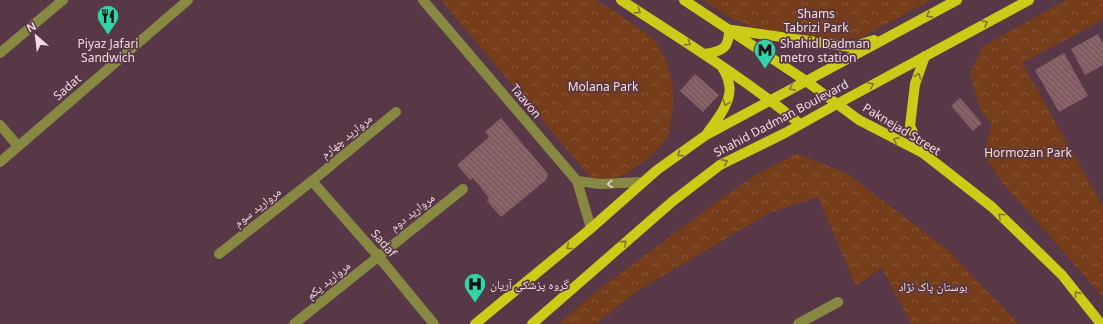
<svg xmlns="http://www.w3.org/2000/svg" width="1103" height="324" font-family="'Noto Sans','Noto Naskh Arabic',sans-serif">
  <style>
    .forest { fill: url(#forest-crowns) }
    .building { fill: url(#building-back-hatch) }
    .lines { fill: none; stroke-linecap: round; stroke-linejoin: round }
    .minor { stroke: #878943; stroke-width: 10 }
    .major { stroke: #cbcc18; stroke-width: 10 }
    .oneway { stroke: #867334 }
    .oneway2 { stroke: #ebd7dc }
    .labels { text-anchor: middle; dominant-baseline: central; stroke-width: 3.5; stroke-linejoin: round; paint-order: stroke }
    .park-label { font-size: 12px; fill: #f9ded0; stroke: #583746 }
    .poi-label { font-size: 12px; fill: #f0dbe4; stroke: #583746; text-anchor: start }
    .street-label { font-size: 12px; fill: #f0dbe4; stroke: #583746 }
  </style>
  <defs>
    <pattern id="forest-crowns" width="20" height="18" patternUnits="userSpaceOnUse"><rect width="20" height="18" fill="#753d19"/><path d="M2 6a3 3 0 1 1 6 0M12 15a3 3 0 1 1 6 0" fill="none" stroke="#89583a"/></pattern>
    <pattern id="building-back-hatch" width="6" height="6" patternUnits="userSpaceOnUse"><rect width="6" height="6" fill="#8a6267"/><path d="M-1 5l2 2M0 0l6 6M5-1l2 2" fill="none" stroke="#695256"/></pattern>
  </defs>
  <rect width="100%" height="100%" fill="#583746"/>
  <!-- forest -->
  <g class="forest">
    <path d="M441,0H596L620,15L653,38L660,49L668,65L673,88V106L668,137L649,158L624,175L615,179L597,180L590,177Z"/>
    <path d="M702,0H931L860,38L833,39L775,34L752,27L731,18Z"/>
    <path d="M1066,0H1103V20L1022,63L1103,206V297L1027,210L1003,184L983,153L992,125L980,109L970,74L982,47Z"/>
    <path d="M796,154L845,172L946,248L1019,324H911L882,268L856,286L818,197L769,213L634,293L596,324H558L598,290L714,204L757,174Z"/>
  </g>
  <!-- building -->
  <g class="building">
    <path d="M1098,34L1103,44V65L1085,75L1071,49Z"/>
    <path d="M1064,53L1088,96L1059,112L1035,70Z"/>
    <path d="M695,74L719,95L703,112L680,91Z"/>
    <path d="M960,98L982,123L973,131L951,106Z"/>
    <path d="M501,118L548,174L546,180L501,217L487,201L489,198L473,178L470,180L457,165L489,137L485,132Z"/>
  </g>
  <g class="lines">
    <!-- minor -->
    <g class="minor">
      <path d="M423,0L577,181L591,228"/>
      <path d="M0,53L63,0"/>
      <path d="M0,125L18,146"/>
      <path d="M0,162L188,0"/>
      <path d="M312,181L378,256L434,324"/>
      <path d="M577,181L600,184L643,182"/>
      <path d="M219,254L312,181L396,112"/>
      <path d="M294,324L463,189"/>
      <path d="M798,324L838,302"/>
    </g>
    <!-- major -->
    <g class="major">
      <path d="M621,0C682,40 744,78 800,124"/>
      <path d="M684,0L806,81L859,120L923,153L992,207L1062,275L1101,324"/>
      <path d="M732,30L851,47L874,40"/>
      <path d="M705,54C723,51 729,48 729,30"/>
      <path d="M708,132C717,120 733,100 729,84C728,78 725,72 722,67"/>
      <path d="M923,153L910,126L915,84L925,56"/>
      <path d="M475,324L589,230L657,170L706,135L957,0"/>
      <path d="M532,324L673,201L720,165L785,133L837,104L1029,0"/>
    </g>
  </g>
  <!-- one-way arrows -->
  <defs><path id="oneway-chevron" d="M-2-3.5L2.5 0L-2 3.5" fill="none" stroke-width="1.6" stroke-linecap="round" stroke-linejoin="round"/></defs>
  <g class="oneway">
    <use href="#oneway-chevron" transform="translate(638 11) rotate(33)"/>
    <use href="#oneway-chevron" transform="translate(929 15) rotate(152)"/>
    <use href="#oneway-chevron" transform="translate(985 23) rotate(-28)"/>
    <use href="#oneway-chevron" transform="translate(688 43) rotate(33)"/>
    <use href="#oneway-chevron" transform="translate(918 76) rotate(-70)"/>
    <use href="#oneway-chevron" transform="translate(871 85) rotate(-28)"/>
    <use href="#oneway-chevron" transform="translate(792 88) rotate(152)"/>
    <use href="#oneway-chevron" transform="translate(726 103) rotate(111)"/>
    <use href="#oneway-chevron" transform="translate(896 140) rotate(-152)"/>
    <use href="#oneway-chevron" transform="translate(680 154) rotate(144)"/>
    <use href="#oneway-chevron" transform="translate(725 162) rotate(-26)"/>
    <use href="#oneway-chevron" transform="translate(1001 216) rotate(-137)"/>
    <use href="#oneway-chevron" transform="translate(624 243) rotate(-41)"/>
    <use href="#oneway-chevron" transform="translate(569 247) rotate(141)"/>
    <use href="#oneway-chevron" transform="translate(1077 294) rotate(-129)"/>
  </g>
  <use class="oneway2" href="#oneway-chevron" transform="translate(610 184) rotate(177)"/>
  <!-- icons -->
  <defs>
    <g id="restaurant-pin" transform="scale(1.15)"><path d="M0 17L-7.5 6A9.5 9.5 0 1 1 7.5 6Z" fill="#30d4a9" stroke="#583746"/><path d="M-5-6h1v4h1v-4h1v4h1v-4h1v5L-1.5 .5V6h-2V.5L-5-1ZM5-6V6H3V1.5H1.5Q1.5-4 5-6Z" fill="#111"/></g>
    <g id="metro-pin" transform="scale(1.15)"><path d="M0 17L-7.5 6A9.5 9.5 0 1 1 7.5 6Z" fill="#30d4a9" stroke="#583746"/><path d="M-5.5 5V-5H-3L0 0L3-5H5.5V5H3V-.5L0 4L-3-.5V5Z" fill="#111"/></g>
    <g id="hospital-pin" transform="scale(1.15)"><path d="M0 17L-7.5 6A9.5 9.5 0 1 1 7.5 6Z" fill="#30d4a9" stroke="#583746"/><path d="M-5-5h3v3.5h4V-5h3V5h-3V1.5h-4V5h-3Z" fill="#111"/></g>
  </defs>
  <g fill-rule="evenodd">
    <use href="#restaurant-pin" x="108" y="16"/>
    <use href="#metro-pin" x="765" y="50"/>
    <use href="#hospital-pin" x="475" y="284"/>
  </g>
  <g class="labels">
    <!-- park labels -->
    <g class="park-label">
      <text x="816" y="13">Shams<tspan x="816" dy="14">Tabrizi Park</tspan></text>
      <text x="603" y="86">Molana Park</text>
      <text x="1028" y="152">Hormozan Park</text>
      <text x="933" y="286">بوستان پاک نژاد</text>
    </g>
    <!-- poi labels -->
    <g class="poi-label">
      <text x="108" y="43" text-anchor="middle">Piyaz Jafari<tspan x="108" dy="14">Sandwich</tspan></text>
      <text x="780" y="43">Shahid Dadman<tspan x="780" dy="14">metro station</tspan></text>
      <text x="490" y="284">گروه پزشکی آریان</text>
    </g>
    <!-- street labels -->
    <g class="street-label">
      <text transform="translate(67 87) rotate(-41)">Sadat</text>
      <text transform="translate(526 101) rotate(50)">Taavon</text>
      <text transform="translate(781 118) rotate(-28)">Shahid Dadman Boulevard</text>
      <text transform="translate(902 129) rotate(31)">Paknejad Street</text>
      <text transform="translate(346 136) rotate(-39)">مروارید چهارم</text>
      <text transform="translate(257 207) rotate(-38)">مروارید سوم</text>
      <text transform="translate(412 212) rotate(-38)">مروارید دوم</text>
      <text transform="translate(384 243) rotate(49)">Sadaf</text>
      <text transform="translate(328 280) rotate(-39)">مروارید یکم</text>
    </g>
  </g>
  <!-- north arrow -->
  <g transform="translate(36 36) rotate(332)" stroke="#583746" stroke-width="3" paint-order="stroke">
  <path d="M0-3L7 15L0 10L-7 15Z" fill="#f0dbe4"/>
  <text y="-6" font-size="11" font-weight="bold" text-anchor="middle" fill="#f0dbe4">N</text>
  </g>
</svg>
